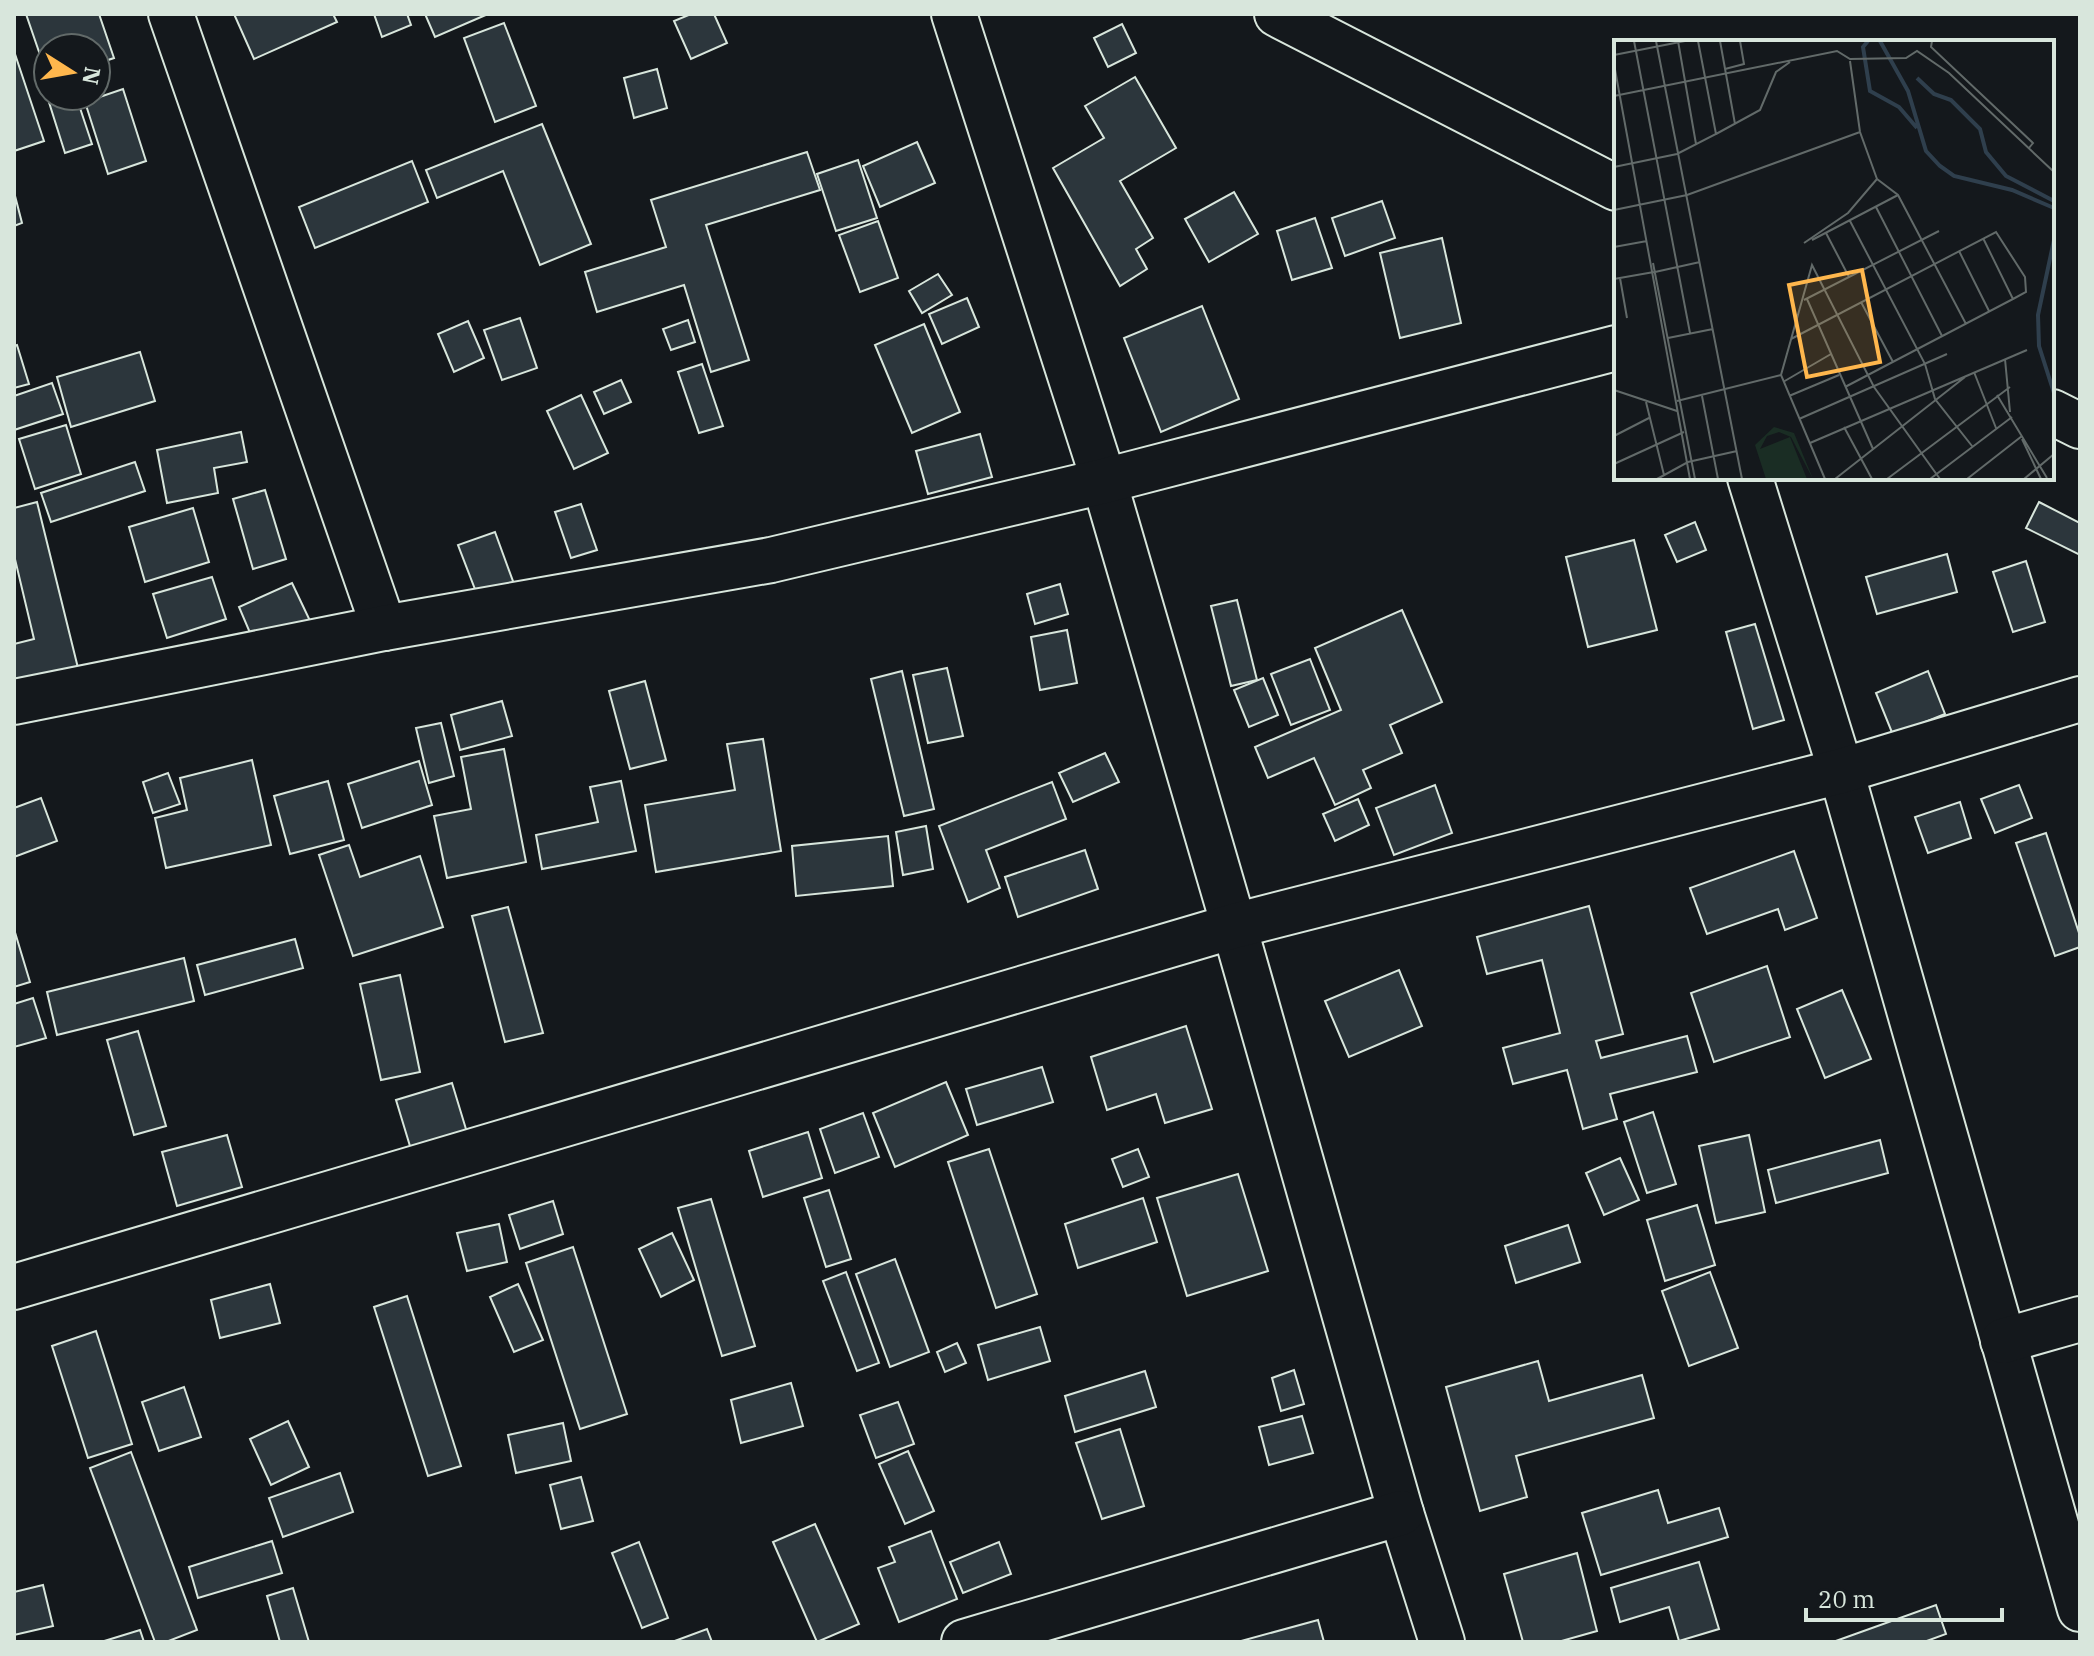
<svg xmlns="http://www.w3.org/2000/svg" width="2094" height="1656" font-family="'IBM Plex Serif',serif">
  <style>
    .building { fill: #2c363c; stroke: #d8e6dc; stroke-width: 2 }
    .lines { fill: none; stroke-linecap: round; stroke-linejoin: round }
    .minor-casing { stroke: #d8e6dc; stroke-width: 48 }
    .minor { stroke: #14181c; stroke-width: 44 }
    .inset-river { fill: none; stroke: #2f3f4d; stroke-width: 4 }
    .inset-road { fill: none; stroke: #626a69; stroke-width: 2 }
    .view { fill: #ffb74d; fill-opacity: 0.15; stroke: #ffb74d; stroke-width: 4 }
    .inset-edge { fill: none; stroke: #d8e6dc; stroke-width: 4 }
  </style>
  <rect width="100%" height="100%" fill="#14181c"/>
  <!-- building -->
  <g class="building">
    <path d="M26,14H99L114,58L96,64V48H48V78Z"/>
    <path d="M234,14H333L337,22L254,59Z"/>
    <path d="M374,14H407L411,25L382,37Z"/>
    <path d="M425,14H488L435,37Z"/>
    <path d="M691,14H714L727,43L691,59L674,21Z"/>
    <path d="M504,23L536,106L495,122L464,38Z"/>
    <path d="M1122,24L1136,53L1108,67L1094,38Z"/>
    <path d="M14,51L44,141L14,151Z"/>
    <path d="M657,69L667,108L634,118L624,78Z"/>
    <path d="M1135,77L1176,148L1120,181L1153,238L1136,249L1147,269L1120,286L1053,168L1104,138L1085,106Z"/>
    <path d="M123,89L146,161L108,174L85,102Z"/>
    <path d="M47,96H76L92,144L65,153Z"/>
    <path d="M542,124L591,244L540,265L503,171L437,198L426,170Z"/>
    <path d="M917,142L935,183L880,207L863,166Z"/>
    <path d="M807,152L820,190L706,225L749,360L711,372L684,285L597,312L585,272L666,247L651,200Z"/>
    <path d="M858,160L877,218L836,231L817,174Z"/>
    <path d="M412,161L428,202L315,248L299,207Z"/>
    <path d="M14,192L22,223L14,226Z"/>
    <path d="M1234,192L1258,234L1209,262L1185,219Z"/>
    <path d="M1382,201L1395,238L1345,256L1332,218Z"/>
    <path d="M1315,218L1332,268L1292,280L1277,231Z"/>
    <path d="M878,221L898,278L860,292L839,235Z"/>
    <path d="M1442,238L1461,323L1400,338L1380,253Z"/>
    <path d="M938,274L952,295L922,313L909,291Z"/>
    <path d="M967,298L979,327L942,344L929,314Z"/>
    <path d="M1202,306L1239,399L1161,432L1124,338Z"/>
    <path d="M520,318L537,368L502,380L484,330Z"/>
    <path d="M688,320L695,342L671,350L663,329Z"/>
    <path d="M468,321L484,358L454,372L438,334Z"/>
    <path d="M924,324L960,412L912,433L875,345Z"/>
    <path d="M17,345L29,384L14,388V346Z"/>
    <path d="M140,352L155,401L71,427L57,377Z"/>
    <path d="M702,364L723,426L699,433L678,372Z"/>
    <path d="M621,380L631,402L604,414L594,392Z"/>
    <path d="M52,383L63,414L14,430V396Z"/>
    <path d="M581,395L608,453L574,469L547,411Z"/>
    <path d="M66,425L81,474L35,489L19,439Z"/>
    <path d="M241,432L247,462L214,468L218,493L167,503L157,450Z"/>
    <path d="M980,434L992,477L928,494L916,451Z"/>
    <path d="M135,462L145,491L51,522L41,493Z"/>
    <path d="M265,490L286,559L253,569L233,499Z"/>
    <path d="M37,502L79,672L14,688V644L34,639L14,555V508Z"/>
    <path d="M2039,502L2080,523V555L2026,528Z"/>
    <path d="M581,504L597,550L571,558L555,512Z"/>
    <path d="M193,508L209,562L145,582L129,527Z"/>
    <path d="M1695,522L1706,550L1677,562L1665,535Z"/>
    <path d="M495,532L514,584L478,597L458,545Z"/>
    <path d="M1634,540L1657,630L1588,647L1566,557Z"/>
    <path d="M1947,554L1957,592L1877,614L1866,577Z"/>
    <path d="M2026,561L2045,622L2013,632L1993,572Z"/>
    <path d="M212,577L226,619L167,638L153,594Z"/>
    <path d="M292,583L312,625L257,649L239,607Z"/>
    <path d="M1060,584L1068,614L1035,624L1027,594Z"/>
    <path d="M1237,600L1257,680L1231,686L1211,606Z"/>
    <path d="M1402,610L1442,702L1390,725L1402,753L1363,770L1371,788L1335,805L1314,758L1268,778L1255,747L1341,710L1315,648Z"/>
    <path d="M1755,624L1784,720L1753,729L1726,632Z"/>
    <path d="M1067,630L1077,683L1040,690L1031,637Z"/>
    <path d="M1310,659L1330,710L1291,725L1271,674Z"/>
    <path d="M947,668L963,736L928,743L913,675Z"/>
    <path d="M902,671L934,809L904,816L871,679Z"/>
    <path d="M1928,671L1945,714L1893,735L1876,693Z"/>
    <path d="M1263,678L1278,715L1249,727L1234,690Z"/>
    <path d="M645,681L666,760L630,769L609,691Z"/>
    <path d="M502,701L512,736L460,750L451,715Z"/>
    <path d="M441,723L454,776L429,783L416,728Z"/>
    <path d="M763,739L781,851L656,872L645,805L735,790L727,744Z"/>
    <path d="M504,749L526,862L447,878L434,816L471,809L461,757Z"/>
    <path d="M1105,753L1119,782L1073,802L1059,773Z"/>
    <path d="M252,760L271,845L166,868L155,818L187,810L180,778Z"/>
    <path d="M419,761L432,805L362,828L348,784Z"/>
    <path d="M168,773L180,804L153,813L143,782Z"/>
    <path d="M328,781L344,840L290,854L274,796Z"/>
    <path d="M621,781L636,851L542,869L536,835L598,822L590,787Z"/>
    <path d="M1052,782L1066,819L986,850L1000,888L968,902L939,826Z"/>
    <path d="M1435,785L1452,833L1394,855L1376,808Z"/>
    <path d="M2019,785L2032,818L1995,833L1981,799Z"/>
    <path d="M41,798L57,841L14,857V808Z"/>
    <path d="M1358,799L1369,825L1335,841L1323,814Z"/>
    <path d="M1960,802L1971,838L1928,853L1915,817Z"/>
    <path d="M926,826L933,869L903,875L896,832Z"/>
    <path d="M2046,833L2080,936V947L2055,956L2016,843Z"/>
    <path d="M888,836L893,886L796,896L792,846Z"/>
    <path d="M349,845L360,877L420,856L443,927L353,956L319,855Z"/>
    <path d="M1085,850L1098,889L1018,917L1005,877Z"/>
    <path d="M1794,851L1817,918L1785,930L1778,909L1707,934L1690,888Z"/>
    <path d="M1589,906L1623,1034L1596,1041L1601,1058L1687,1036L1697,1072L1610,1094L1617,1119L1583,1129L1567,1070L1513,1084L1503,1048L1560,1033L1542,960L1487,974L1477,937Z"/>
    <path d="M508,907L543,1033L505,1042L472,916Z"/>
    <path d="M14,929L30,982L14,987Z"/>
    <path d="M295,939L303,968L205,995L197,965Z"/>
    <path d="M184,958L194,1001L57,1035L47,992Z"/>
    <path d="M1767,966L1790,1037L1714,1062L1691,993Z"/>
    <path d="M1399,970L1422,1026L1349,1057L1325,1001Z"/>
    <path d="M400,975L420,1072L381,1080L360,984Z"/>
    <path d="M1842,990L1871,1059L1825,1078L1797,1009Z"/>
    <path d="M33,998L46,1038L14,1047V1004Z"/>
    <path d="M1186,1026L1212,1109L1165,1123L1156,1094L1107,1110L1091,1057Z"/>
    <path d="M138,1031L166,1126L134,1135L107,1040Z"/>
    <path d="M1042,1067L1053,1102L977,1125L966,1089Z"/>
    <path d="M946,1082L968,1135L895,1167L873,1113Z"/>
    <path d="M452,1083L469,1139L413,1156L396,1100Z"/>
    <path d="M1653,1112L1676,1184L1647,1193L1624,1122Z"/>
    <path d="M863,1113L879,1157L835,1173L820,1129Z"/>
    <path d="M808,1132L822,1178L763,1197L749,1151Z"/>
    <path d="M227,1135L242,1187L177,1206L162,1152Z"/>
    <path d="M1749,1135L1765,1212L1716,1223L1699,1146Z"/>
    <path d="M1880,1140L1888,1173L1776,1203L1768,1170Z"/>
    <path d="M989,1149L1037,1294L996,1308L948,1162Z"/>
    <path d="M1138,1149L1149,1177L1123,1187L1112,1159Z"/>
    <path d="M1620,1158L1639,1200L1604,1215L1586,1173Z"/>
    <path d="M1238,1174L1268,1271L1187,1296L1157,1198Z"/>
    <path d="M829,1190L851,1259L826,1267L804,1198Z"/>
    <path d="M1143,1198L1157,1242L1078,1268L1065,1224Z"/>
    <path d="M711,1199L755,1346L722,1356L678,1208Z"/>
    <path d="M553,1201L563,1234L520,1249L509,1215Z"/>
    <path d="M1697,1205L1715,1265L1665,1281L1647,1220Z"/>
    <path d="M499,1224L507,1262L467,1271L457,1233Z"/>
    <path d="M1568,1225L1580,1262L1516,1283L1505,1246Z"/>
    <path d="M672,1233L694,1280L661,1297L639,1249Z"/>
    <path d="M573,1247L627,1414L580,1429L526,1263Z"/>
    <path d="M895,1259L929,1352L890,1367L856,1274Z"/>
    <path d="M846,1272L879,1363L857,1371L823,1281Z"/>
    <path d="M1710,1272L1738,1348L1689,1366L1662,1291Z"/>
    <path d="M270,1284L280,1323L220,1338L211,1300Z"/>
    <path d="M518,1284L543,1340L514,1352L490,1297Z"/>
    <path d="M407,1296L461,1466L428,1476L374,1307Z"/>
    <path d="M1040,1327L1050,1361L988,1380L978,1345Z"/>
    <path d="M96,1331L132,1444L88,1458L52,1346Z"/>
    <path d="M957,1343L966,1363L945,1372L937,1352Z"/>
    <path d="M1538,1361L1549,1401L1642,1375L1654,1418L1516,1456L1527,1497L1480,1511L1446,1387Z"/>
    <path d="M1294,1370L1304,1404L1281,1411L1272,1378Z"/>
    <path d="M1145,1371L1156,1407L1075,1432L1065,1396Z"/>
    <path d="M791,1383L803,1426L741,1443L731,1400Z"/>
    <path d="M184,1387L201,1437L159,1451L142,1402Z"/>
    <path d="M898,1402L914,1444L876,1458L860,1415Z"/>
    <path d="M1302,1416L1313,1453L1269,1465L1259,1427Z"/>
    <path d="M288,1421L309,1467L271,1485L250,1439Z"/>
    <path d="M563,1423L571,1461L516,1473L508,1435Z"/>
    <path d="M1120,1429L1144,1506L1102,1519L1076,1443Z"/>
    <path d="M908,1451L934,1511L905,1524L879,1464Z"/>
    <path d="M131,1452L197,1630L166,1642H155L90,1468Z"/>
    <path d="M340,1473L353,1512L283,1537L269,1498Z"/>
    <path d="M581,1477L593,1521L561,1529L550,1485Z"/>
    <path d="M1658,1490L1668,1523L1719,1508L1728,1537L1601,1575L1582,1513Z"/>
    <path d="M815,1524L859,1624L817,1642L773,1542Z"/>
    <path d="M931,1531L957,1599L899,1622L878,1568L895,1562L889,1547Z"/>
    <path d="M272,1541L282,1573L198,1598L189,1567Z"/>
    <path d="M639,1542L668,1618L642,1628L612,1553Z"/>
    <path d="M999,1542L1011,1574L963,1593L950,1562Z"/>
    <path d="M1577,1553L1597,1631L1558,1642H1523L1504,1574Z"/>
    <path d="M1699,1562L1719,1629L1679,1641L1669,1607L1620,1622L1611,1588Z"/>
    <path d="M43,1585L53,1626L14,1635V1592Z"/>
    <path d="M293,1588L309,1642H280L267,1596Z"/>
    <path d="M1936,1605L1946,1634L1924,1642H1833Z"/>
    <path d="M1318,1620L1324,1642H1241V1641Z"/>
    <path d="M707,1629L712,1642H672Z"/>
    <path d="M140,1630L144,1642H101Z"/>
  </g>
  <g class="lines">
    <!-- minor casing -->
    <g class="minor-casing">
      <g id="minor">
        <path d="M171,14L384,628"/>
        <path d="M954,14L1104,481L1234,926L1401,1513L1442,1642"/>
        <path d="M1277,14L1616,188"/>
        <path d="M2052,412L2080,426"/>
        <path d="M1750,478L1841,771L2080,1609"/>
        <path d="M14,702L384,628L771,560L1104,481L1616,348"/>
        <path d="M14,1287L1234,926L1841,771L2080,699"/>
        <path d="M2003,1341L2080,1319"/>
        <path d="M964,1642L1401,1513"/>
      </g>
    </g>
    <!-- minor -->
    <use href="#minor" class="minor"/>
  </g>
  <!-- overview -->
  <g transform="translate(1614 40)">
    <rect width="440" height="440" fill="#14181c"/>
    <path d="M160,387L180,393L199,439L177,397L165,392L153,396L146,409L176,397L193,439H152L141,405Z" fill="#1a2d24"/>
    <path class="inset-river" d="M254,1L249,7L256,51L285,67L303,88M266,1L294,51L312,111L326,126L340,136L398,150L440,168M303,38L320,54L337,60L366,89L372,112L392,136L440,161M440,200L424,275L425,306L440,353"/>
    <path class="inset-road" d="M20,1L76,293M42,1L128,439M64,1L82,104M106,1L121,84M318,1L317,7L419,103L415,108M0,15L71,1M0,24L76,439M111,29L130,24L126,1M0,56L223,11L236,19L292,18L303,11L335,33L440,132M102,94L146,70L162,32L176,22M0,127L63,114L102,94L84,1M263,139L284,155L352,284M262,167L328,296M0,170L73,155L246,92M236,181L311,324L321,359L358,406M212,193L235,237M198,200L284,155M190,203L234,173L263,139L246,92L236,21M0,207L33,201M345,211L375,271M39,223L81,439M41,232L86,222M6,238L13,278M0,239L40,232M193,259L259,409M190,260L325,191M247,262L279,322M54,298L99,289M177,299L382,192L411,237L412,252L399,259M391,319L396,372M360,332L382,388M169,342L217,314M231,347L399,259L369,198M0,350L63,371M383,355L433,438M88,356L104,439M175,356L225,335M63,361L167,335M32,362L50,435M185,379L333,314M230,387L258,439M0,396L35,378M408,399L427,439M196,403L413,310M0,424L70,392M43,439L74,422L123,411M211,439L167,335L198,225L260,347L326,439M221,439L351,337M273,439L396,347M316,439L398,377M353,439L408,396M410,439L440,414"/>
    <path class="view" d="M248,230L266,322L193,337L175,245Z"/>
    <rect width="440" height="440" class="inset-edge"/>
  </g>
  <!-- border -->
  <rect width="2094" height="1656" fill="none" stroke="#d8e6dc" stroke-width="32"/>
  <!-- north arrow -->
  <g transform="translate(72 72) rotate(101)"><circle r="38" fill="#14181c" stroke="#626a69" stroke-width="2"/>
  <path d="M0-6L14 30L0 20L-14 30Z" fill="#ffb74d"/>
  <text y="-12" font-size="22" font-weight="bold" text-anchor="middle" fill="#d8e6dc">N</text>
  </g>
  <!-- scale -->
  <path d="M1806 1608v12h196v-12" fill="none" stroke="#d8e6dc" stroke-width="4"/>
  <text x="1818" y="1608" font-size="24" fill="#d8e6dc" stroke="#14181c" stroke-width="6" paint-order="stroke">20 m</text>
</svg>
